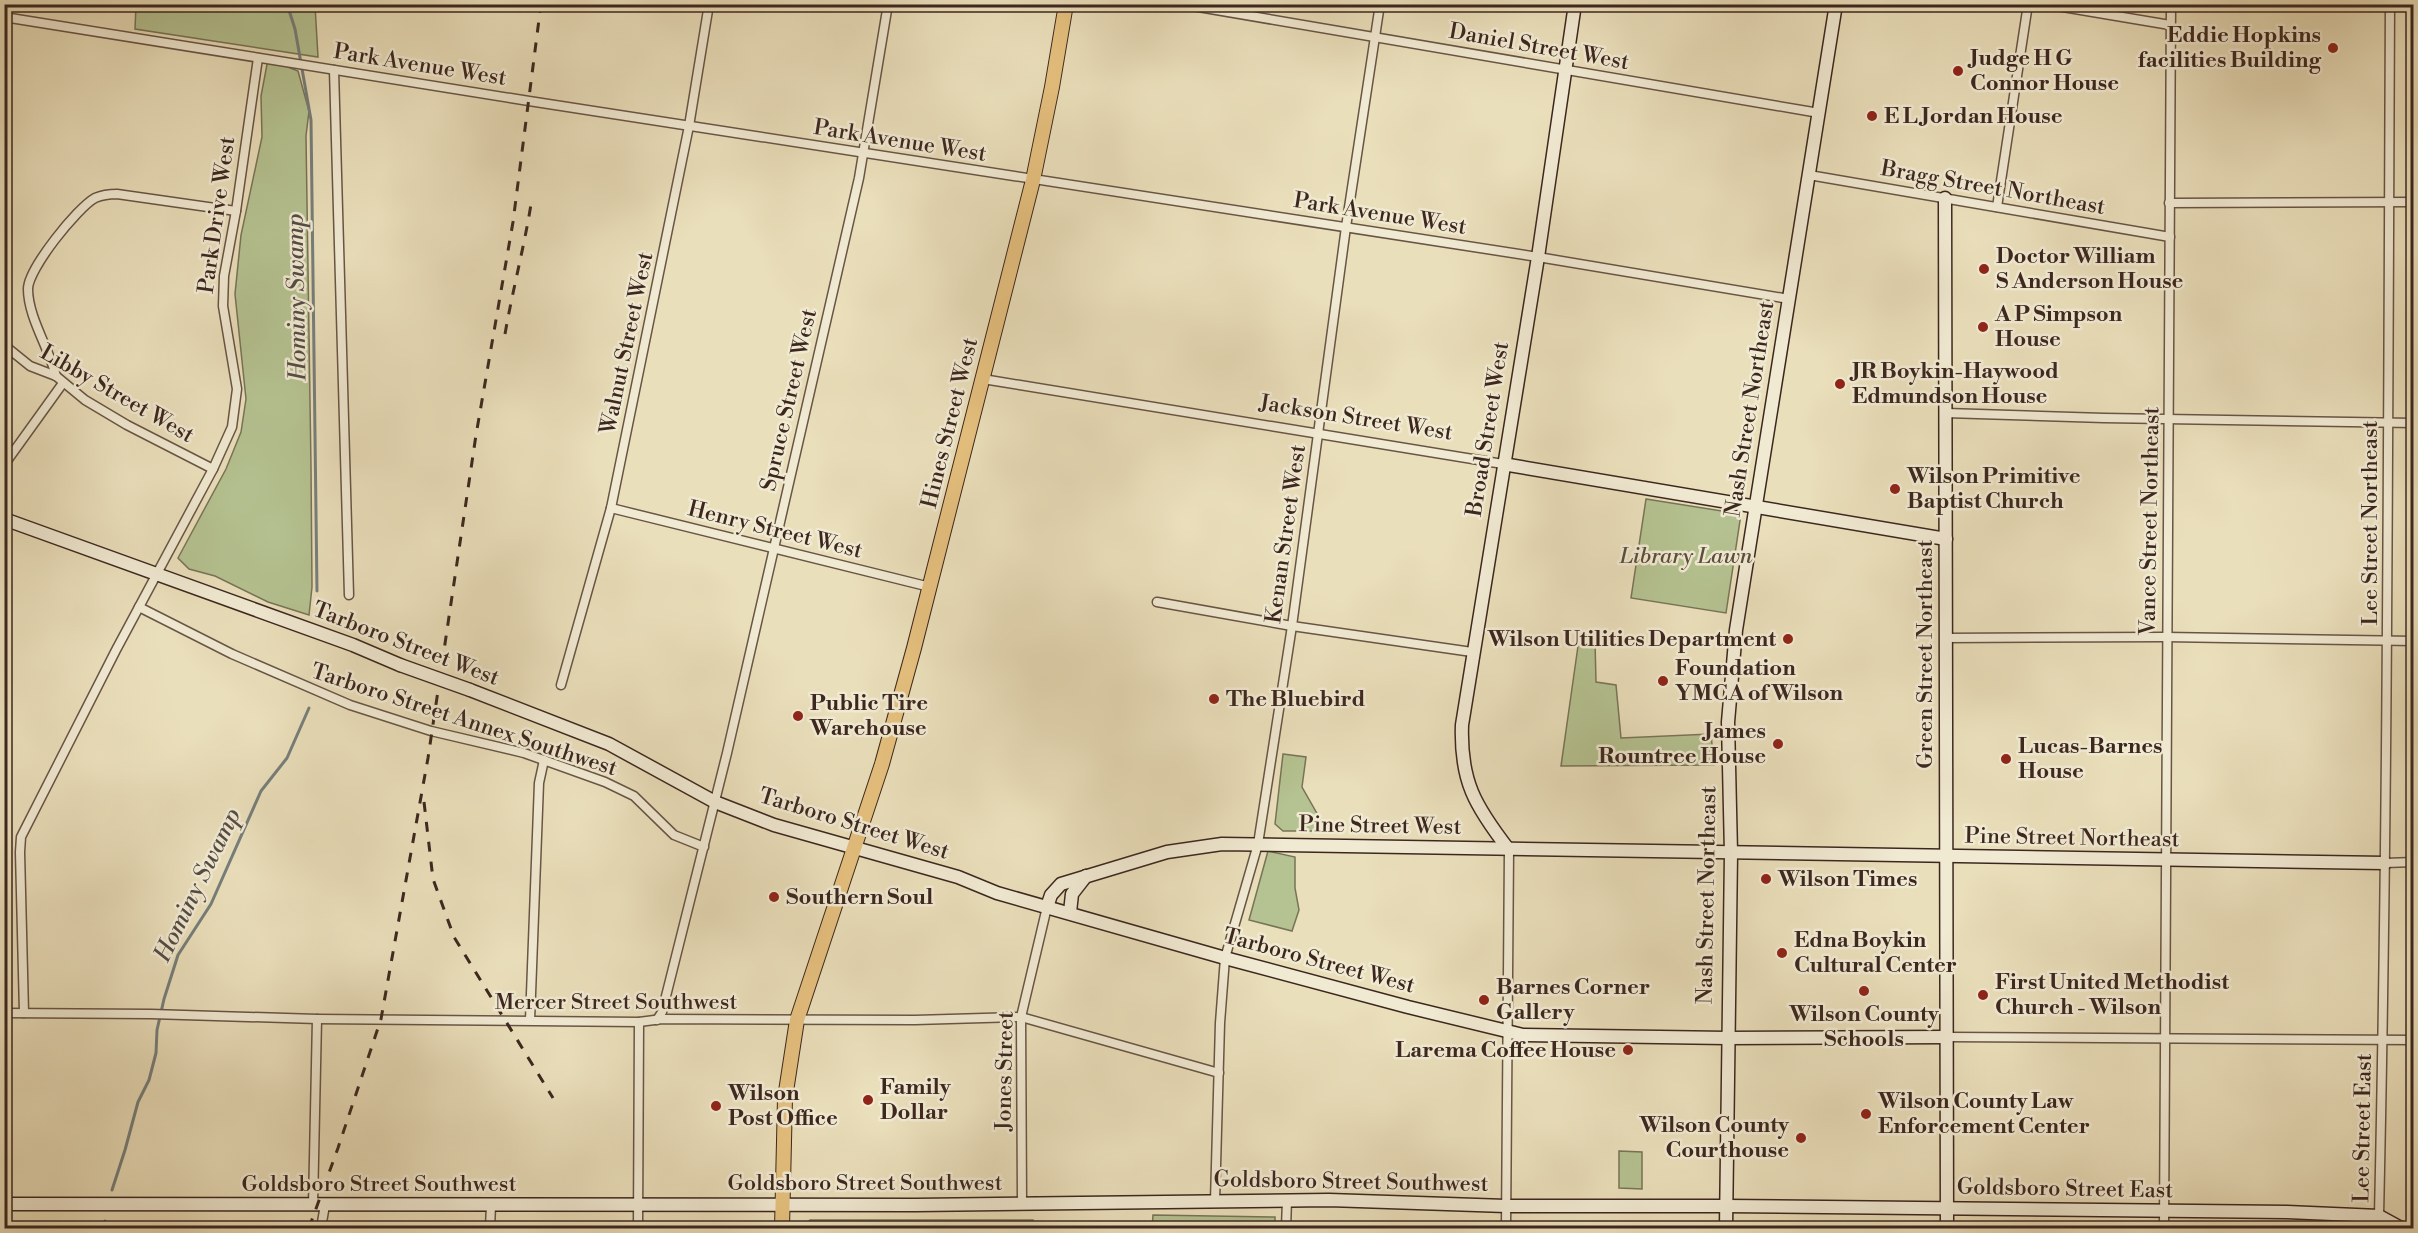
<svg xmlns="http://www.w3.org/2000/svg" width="2418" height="1233" font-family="'Libre Bodoni',serif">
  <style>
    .green { fill: #b5c291; stroke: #787458; stroke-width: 1.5 }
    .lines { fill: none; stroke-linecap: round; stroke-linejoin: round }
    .stream { stroke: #767f7c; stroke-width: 3 }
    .street-casing { stroke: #685546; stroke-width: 11 }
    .secondary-casing { stroke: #3c271f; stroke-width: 15 }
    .primary-casing { stroke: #3c271f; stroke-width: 16 }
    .street { stroke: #f1ead3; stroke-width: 8 }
    .secondary { stroke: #f1ead3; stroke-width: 12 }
    .primary { stroke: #e5c07e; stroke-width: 14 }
    .rail { stroke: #3c271f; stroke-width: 3; stroke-dasharray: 10 10; stroke-linecap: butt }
    .secondary-bridge-casing { stroke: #3c271f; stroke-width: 15; stroke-linecap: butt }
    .secondary-bridge { stroke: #f1ead3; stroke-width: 12 }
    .poi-dot { fill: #8f2418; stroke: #f1ead3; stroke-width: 2 }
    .labels { text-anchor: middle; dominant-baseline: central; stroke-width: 5; stroke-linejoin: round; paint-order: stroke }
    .poi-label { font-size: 22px; font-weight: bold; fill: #3c271f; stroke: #f1ead3; text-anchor: start }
    .street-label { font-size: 22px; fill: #3c271f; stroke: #f1ead3 }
    .park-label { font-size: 22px; font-style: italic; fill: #5a4e3c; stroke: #f1ead3 }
    .water-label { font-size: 24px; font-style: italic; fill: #544c46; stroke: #f1ead3 }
  </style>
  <rect width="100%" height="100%" fill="#eadfbb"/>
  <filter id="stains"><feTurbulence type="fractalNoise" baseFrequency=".00333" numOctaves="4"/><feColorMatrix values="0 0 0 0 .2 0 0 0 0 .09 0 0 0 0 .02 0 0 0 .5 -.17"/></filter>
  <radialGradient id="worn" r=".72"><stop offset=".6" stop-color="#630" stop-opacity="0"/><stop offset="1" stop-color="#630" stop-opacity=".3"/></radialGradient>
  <!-- green -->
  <g class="green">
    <path d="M136,5H315L318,57L135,29Z"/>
    <path d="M268,59L298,71L309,111L306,136L311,467L312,587L309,615L268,602L215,576L189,569L178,558L226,469L241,432L246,399L235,294L241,235L262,137L261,96Z"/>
    <path d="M1646,499L1741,514L1726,613L1631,598Z"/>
    <path d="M1579,639L1595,641L1596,682L1616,685L1621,738L1711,734L1714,765L1561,766Z"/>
    <path d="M1283,754L1306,757L1302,787L1327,831H1283L1275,824Z"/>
    <path d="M1268,851L1295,857V888L1299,910L1292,931L1249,920Z"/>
    <path d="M1619,1151L1642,1152V1189L1619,1188Z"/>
    <path d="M1153,1215L1275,1217V1228H1152Z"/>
    <path d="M810,1220H1033L1034,1228H802Z"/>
  </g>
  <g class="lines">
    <!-- stream -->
    <g class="stream">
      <path d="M287,4L295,29L311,120L317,591"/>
      <path d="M112,1190L125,1150L138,1102L149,1080L156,1053L157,1030L164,999L178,955L211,904L261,791L287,758L309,708"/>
      <path d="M104,1228L105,1221"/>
    </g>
    <!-- street casing -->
    <g class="street-casing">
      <g id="street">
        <path d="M1181,4L1819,113"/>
        <path d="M2045,4L2170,25"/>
        <path d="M4,17L529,101L1538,257L1789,299"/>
        <path d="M334,70L349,595"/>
        <path d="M1809,175L2170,237"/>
        <path d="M2169,203L2414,202"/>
        <path d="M1997,207L2028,4"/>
        <path d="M4,345L30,366L56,376L85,400L127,425L213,469"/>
        <path d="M56,376C49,348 28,317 28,289C28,269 77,208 95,198C102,195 109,194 117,194L236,211"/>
        <path d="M983,379L1503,464"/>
        <path d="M1946,413L2104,418L2414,423"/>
        <path d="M4,465L63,383"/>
        <path d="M611,508L930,587"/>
        <path d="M1157,602L1292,626L1472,652"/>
        <path d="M139,607L232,654L350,705L431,731L524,753L605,782L634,796L674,835L704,847"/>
        <path d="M1946,638L2166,637L2414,641"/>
        <path d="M561,685L611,508L689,126L709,4"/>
        <path d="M2385,863L2414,862"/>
        <path d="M4,1013L151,1014L317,1019L639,1022L662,1019L915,1020L1021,1017L1219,1073"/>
        <path d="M24,1013L20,852L21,837L116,650L213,469L232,427L237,389L223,306L224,276L236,211L258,58"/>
        <path d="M530,1020L539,783L544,760"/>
        <path d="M657,1020L662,1012L727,753L859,178L888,4"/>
        <path d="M1948,1037L2414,1040"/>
        <path d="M1215,1201L1220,1023L1225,958L1258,844L1292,626L1346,227L1380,4"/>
        <path d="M1022,1203L1021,1017L1047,907"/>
        <path d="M313,1205L317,1019"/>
        <path d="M2379,1216C2388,812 2388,408 2390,4"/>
        <path d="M321,1228L325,1205"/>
        <path d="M490,1228L491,1205"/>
        <path d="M638,1228L639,1022"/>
        <path d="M1286,1228L1287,1200"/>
        <path d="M1506,1228L1509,850"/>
        <path d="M2164,1228L2171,4"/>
      </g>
    </g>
    <!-- secondary casing -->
    <g class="secondary-casing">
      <g id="secondary">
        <path d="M1945,198L1947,1228"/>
        <path d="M1503,464L1946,539"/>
        <path d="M4,519L353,645L400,665"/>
        <path d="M470,690L609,744L715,802L774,825L958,877L997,893L1225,958L1408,1007L1523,1035L1727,1038L1948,1037"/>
        <path d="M1509,850C1475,806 1460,781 1462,725L1538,257L1575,4"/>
        <path d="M1047,907L1051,895L1061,884L1167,852L1222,844L2385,863"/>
        <path d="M1070,912L1072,894L1086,876"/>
        <path d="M4,1204L916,1205L1329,1200L1506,1206H1726L2287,1212L2379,1216L2401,1228"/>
        <path d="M1726,1228L1731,853L1728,722L1736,630L1836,4"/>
      </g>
    </g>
    <!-- primary casing -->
    <g class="primary-casing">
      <path id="primary" d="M782,1228L785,1098L797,1020L882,764L914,648L1033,180L1052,87L1066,4"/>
    </g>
    <!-- street -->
    <use href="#street" class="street"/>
    <!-- secondary -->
    <use href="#secondary" class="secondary"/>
    <!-- primary -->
    <use href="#primary" class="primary"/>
    <!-- rail -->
    <g class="rail">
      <path d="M505,334C513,288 525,244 532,198"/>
      <path d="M424,802L433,879L454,937L553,1098"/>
      <path d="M309,1228L338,1148L381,1019L428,758L476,435L513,222L541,4"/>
    </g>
    <!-- secondary-bridge casing -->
    <g class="secondary-bridge-casing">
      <path id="secondary-bridge" d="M400,665L470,690"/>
    </g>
    <!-- secondary-bridge -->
    <use href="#secondary-bridge" class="secondary-bridge"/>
  </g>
  <!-- markers -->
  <g class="poi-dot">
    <circle cx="2333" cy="48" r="6"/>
    <circle cx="1958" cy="71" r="6"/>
    <circle cx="1872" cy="116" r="6"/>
    <circle cx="1984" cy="269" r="6"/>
    <circle cx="1983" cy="327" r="6"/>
    <circle cx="1840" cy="384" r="6"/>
    <circle cx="1895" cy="489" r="6"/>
    <circle cx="1788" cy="639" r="6"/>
    <circle cx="1663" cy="681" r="6"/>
    <circle cx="1214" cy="699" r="6"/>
    <circle cx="798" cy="716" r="6"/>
    <circle cx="1778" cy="744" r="6"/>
    <circle cx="2006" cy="759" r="6"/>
    <circle cx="1766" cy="879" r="6"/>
    <circle cx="774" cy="897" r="6"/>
    <circle cx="1782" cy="953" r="6"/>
    <circle cx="1864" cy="991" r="6"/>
    <circle cx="1983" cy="995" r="6"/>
    <circle cx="1484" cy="1000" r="6"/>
    <circle cx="1628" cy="1050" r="6"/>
    <circle cx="868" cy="1100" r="6"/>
    <circle cx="716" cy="1106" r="6"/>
    <circle cx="1866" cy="1114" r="6"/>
    <circle cx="1801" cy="1138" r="6"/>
  </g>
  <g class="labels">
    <!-- poi labels -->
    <g class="poi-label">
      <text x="2321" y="35" text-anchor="end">Eddie Hopkins<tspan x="2321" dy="25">facilities Building</tspan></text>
      <text x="1970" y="58">Judge H G<tspan x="1970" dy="25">Connor House</tspan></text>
      <text x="1884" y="116">E L Jordan House</text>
      <text x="1996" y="256">Doctor William<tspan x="1996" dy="25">S Anderson House</tspan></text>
      <text x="1995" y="314">A P Simpson<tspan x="1995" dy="25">House</tspan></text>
      <text x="1852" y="371">JR Boykin-Haywood<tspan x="1852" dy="25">Edmundson House</tspan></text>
      <text x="1907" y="476">Wilson Primitive<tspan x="1907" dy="25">Baptist Church</tspan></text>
      <text x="1776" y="639" text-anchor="end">Wilson Utilities Department</text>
      <text x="1675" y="668">Foundation<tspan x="1675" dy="25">YMCA of Wilson</tspan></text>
      <text x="1226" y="699">The Bluebird</text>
      <text x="810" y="703">Public Tire<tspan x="810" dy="25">Warehouse</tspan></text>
      <text x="1766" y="731" text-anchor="end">James<tspan x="1766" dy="25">Rountree House</tspan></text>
      <text x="2018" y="746">Lucas-Barnes<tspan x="2018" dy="25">House</tspan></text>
      <text x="1778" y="879">Wilson Times</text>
      <text x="786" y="897">Southern Soul</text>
      <text x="1794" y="940">Edna Boykin<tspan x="1794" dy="25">Cultural Center</tspan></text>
      <text x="1995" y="982">First United Methodist<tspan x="1995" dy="25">Church - Wilson</tspan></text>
      <text x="1496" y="987">Barnes Corner<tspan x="1496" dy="25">Gallery</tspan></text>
      <text x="1864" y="1014" text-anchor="middle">Wilson County<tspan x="1864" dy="25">Schools</tspan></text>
      <text x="1616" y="1050" text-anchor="end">Larema Coffee House</text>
      <text x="880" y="1087">Family<tspan x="880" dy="25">Dollar</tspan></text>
      <text x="728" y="1093">Wilson<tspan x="728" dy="25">Post Office</tspan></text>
      <text x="1878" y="1101">Wilson County Law<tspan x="1878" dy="25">Enforcement Center</tspan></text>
      <text x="1789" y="1125" text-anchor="end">Wilson County<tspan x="1789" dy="25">Courthouse</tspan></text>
    </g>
    <!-- street labels -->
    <g class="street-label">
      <text transform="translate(1539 47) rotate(10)">Daniel Street West</text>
      <text transform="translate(420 65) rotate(9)">Park Avenue West</text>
      <text transform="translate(900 141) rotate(9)">Park Avenue West</text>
      <text transform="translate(1993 188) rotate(10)">Bragg Street Northeast</text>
      <text transform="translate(1380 214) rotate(9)">Park Avenue West</text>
      <text transform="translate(217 215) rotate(-82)">Park Drive West</text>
      <text transform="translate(627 343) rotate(-78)">Walnut Street West</text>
      <text transform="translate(117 394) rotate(30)">Libby Street West</text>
      <text transform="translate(789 400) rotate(-77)">Spruce Street West</text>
      <text transform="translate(1750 409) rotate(-81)">Nash Street Northeast</text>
      <text transform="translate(1356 418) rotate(9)">Jackson Street West</text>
      <text transform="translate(950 423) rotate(-76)">Hines Street West</text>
      <text transform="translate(1488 429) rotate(-81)">Broad Street West</text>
      <text transform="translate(2150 521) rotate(-89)">Vance Street Northeast</text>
      <text transform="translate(2370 523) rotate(-90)">Lee Street Northeast</text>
      <text transform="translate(775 530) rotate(14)">Henry Street West</text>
      <text transform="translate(1286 534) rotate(-82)">Kenan Street West</text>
      <text transform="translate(406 644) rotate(21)">Tarboro Street West</text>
      <text transform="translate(1925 654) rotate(-90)">Green Street Northeast</text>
      <text transform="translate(464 720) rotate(18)">Tarboro Street Annex Southwest</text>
      <text transform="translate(854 824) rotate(17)">Tarboro Street West</text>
      <text transform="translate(1380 826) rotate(1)">Pine Street West</text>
      <text transform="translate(2072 838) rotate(1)">Pine Street Northeast</text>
      <text transform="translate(1707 895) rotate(-89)">Nash Street Northeast</text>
      <text transform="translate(1319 961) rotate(15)">Tarboro Street West</text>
      <text x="616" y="1002">Mercer Street Southwest</text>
      <text transform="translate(1005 1071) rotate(-89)">Jones Street</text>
      <text transform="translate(2363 1128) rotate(-89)">Lee Street East</text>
      <text transform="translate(1351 1182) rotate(1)">Goldsboro Street Southwest</text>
      <text x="865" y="1183">Goldsboro Street Southwest</text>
      <text x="379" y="1184">Goldsboro Street Southwest</text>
      <text transform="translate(2065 1189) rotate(1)">Goldsboro Street East</text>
    </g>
    <!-- park labels -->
    <g class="park-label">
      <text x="1686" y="556">Library Lawn</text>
    </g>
    <!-- water labels -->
    <g class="water-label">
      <text transform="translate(297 297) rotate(-91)">Hominy Swamp</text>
      <text transform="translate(198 885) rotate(-64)">Hominy Swamp</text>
    </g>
  </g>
  <!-- margin -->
  <rect width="2418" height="1233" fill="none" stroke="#eadfbb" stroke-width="24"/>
  <rect x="6" y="6" width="2406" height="1221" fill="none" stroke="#3c271f" stroke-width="3"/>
  <rect x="12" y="12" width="2394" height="1209" fill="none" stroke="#3c271f" stroke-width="1.5"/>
  <rect width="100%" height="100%" filter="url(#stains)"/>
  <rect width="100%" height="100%" fill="url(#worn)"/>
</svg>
